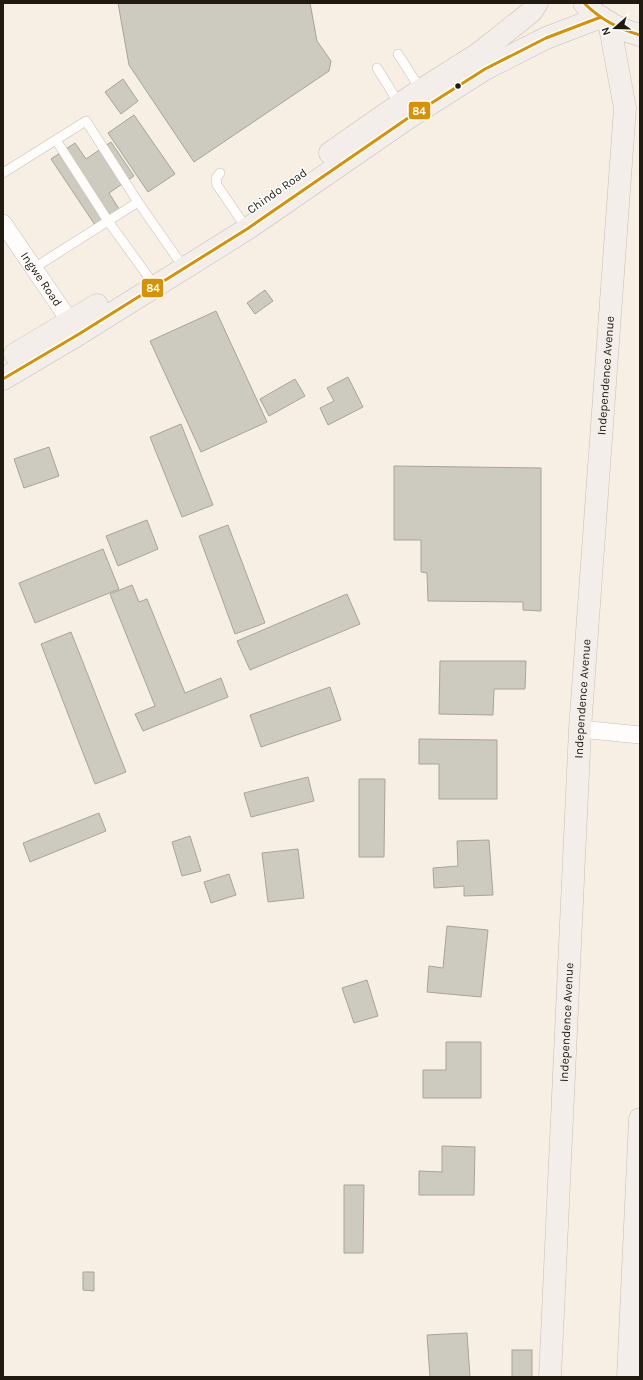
<svg xmlns="http://www.w3.org/2000/svg" width="643" height="1380" font-family="Karla,sans-serif">
  <style>
    .building { fill: #cdcabf; stroke: #a7a499 }
    .lines { fill: none; stroke-linecap: round; stroke-linejoin: round }
    .service-casing { stroke: #c6bfb4; stroke-width: 10 }
    .minor-casing { stroke: #c6bfb4; stroke-width: 18 }
    .secondary-casing { stroke: #c6bfb4; stroke-width: 23 }
    .service { stroke: #fefdfb; stroke-width: 9 }
    .minor { stroke: #fefdfb; stroke-width: 17 }
    .secondary { stroke: #f4eeea; stroke-width: 22 }
    .bus-1-casing { stroke: #fff; stroke-width: 6 }
    .bus-1 { stroke: #d79102; stroke-width: 3 }
    .bus-dot { fill: #201a10; stroke: #fff; stroke-width: 1.5 }
    .labels { text-anchor: middle; dominant-baseline: central; stroke-width: 3; stroke-linejoin: round; paint-order: stroke }
    .street-label { font-size: 12px; fill: #201a10; stroke: #fff }
    .line-badge { stroke: #fff; stroke-width: 1.5 }
    .badge-label { font-size: 11px; text-anchor: middle; font-weight: bold; fill: #fff }
  </style>
  <rect width="100%" height="100%" fill="#f7efe3"/>
  <!-- building -->
  <g class="building">
    <path d="M118,3H310L317,41L331,61L329,71L194,162L129,65Z"/>
    <path d="M123,79L138,101L121,114L105,92Z"/>
    <path d="M134,115L175,174L148,192L108,133Z"/>
    <path d="M111,142L134,176L109,193L119,209L95,225L51,159L75,143L86,159Z"/>
    <path d="M265,290L273,301L255,314L247,303Z"/>
    <path d="M216,311L267,422L201,452L150,341Z"/>
    <path d="M348,377L363,407L328,425L320,408L334,401L327,388Z"/>
    <path d="M295,379L305,396L269,416L260,399Z"/>
    <path d="M181,424L213,505L182,517L150,437Z"/>
    <path d="M49,447L59,476L24,488L14,459Z"/>
    <path d="M394,466L541,468V611L523,610V602L428,601L427,573L421,572V540H394Z"/>
    <path d="M147,520L158,549L118,566L106,536Z"/>
    <path d="M228,525L265,623L235,634L199,536Z"/>
    <path d="M103,549L119,589L35,623L19,583Z"/>
    <path d="M132,585L139,602L147,599L185,693L221,678L228,697L143,731L135,714L155,706L110,594Z"/>
    <path d="M347,594L360,624L250,670L237,641Z"/>
    <path d="M71,632L126,772L95,784L41,644Z"/>
    <path d="M440,661H526L525,689H494L493,715L439,714Z"/>
    <path d="M330,687L341,720L261,747L250,715Z"/>
    <path d="M419,739L497,740V799H439V764H419Z"/>
    <path d="M308,777L314,801L251,817L244,793Z"/>
    <path d="M359,779H385L384,857H359Z"/>
    <path d="M99,813L106,831L30,862L23,843Z"/>
    <path d="M190,836L201,871L182,876L172,842Z"/>
    <path d="M489,840L493,895L464,896V886L434,888L433,868L458,866L457,841Z"/>
    <path d="M298,849L304,898L268,902L262,853Z"/>
    <path d="M229,874L236,895L211,903L204,882Z"/>
    <path d="M447,926L488,930L481,997L427,992L429,966L443,968Z"/>
    <path d="M367,980L378,1016L354,1023L342,988Z"/>
    <path d="M446,1042H481V1098H423V1070H446Z"/>
    <path d="M442,1146L475,1147L474,1195H419V1171L442,1172Z"/>
    <path d="M344,1185H364L363,1253H344Z"/>
    <path d="M83,1272H94V1291L83,1290Z"/>
    <path d="M467,1333L470,1377H430L427,1335Z"/>
    <rect x="512" y="1350" width="20" height="27"/>
  </g>
  <g class="lines">
    <!-- service casing -->
    <g class="service-casing">
      <g id="service">
        <path d="M398,54L421,90"/>
        <path d="M377,68L400,105"/>
        <path d="M56,140L108,221L155,286"/>
        <path d="M3,173L86,121L138,202L34,268"/>
        <path d="M220,173L216,178L217,185L247,229"/>
        <path d="M138,202L184,268"/>
      </g>
    </g>
    <!-- minor casing -->
    <g class="minor-casing">
      <g id="minor">
        <path id="s1" d="M3,223L76,330"/>
        <path d="M580,729L640,735"/>
      </g>
    </g>
    <!-- secondary casing -->
    <g class="secondary-casing">
      <g id="secondary">
        <path d="M584,3C598,19 620,30 640,35"/>
        <path d="M330,153L413,95L478,54L531,12L537,3"/>
        <path d="M15,354L97,305"/>
        <path d="M3,379L79,334L247,229L408,118L485,69L546,38L601,17"/>
        <path id="s2" d="M550,1377L580,729L625,108L609,22"/>
        <path d="M628,1377L640,1119"/>
      </g>
    </g>
    <!-- service -->
    <use href="#service" class="service"/>
    <!-- minor -->
    <use href="#minor" class="minor"/>
    <!-- secondary -->
    <use href="#secondary" class="secondary"/>
    <!-- bus-1 casing -->
    <g class="bus-1-casing">
      <g id="bus-1">
        <path d="M584,3C600,19 618,29 640,35"/>
        <path d="M3,379L79,334L247,229L408,118L485,69L546,38L601,17"/>
      </g>
    </g>
    <!-- bus-1 -->
    <use href="#bus-1" class="bus-1"/>
  </g>
  <!-- markers -->
  <circle class="bus-dot" cx="458" cy="86" r="3.5"/>
  <g class="labels">
    <!-- street labels -->
    <g class="street-label">
      <text transform="translate(277 191) rotate(-35)">Chindo Road</text>
      <text stroke="none"><textPath href="#s1" startOffset="68">Ingwe Road</textPath></text>
      <text stroke="none"><textPath href="#s2" startOffset="1003">Independence Avenue</textPath></text>
      <text stroke="none"><textPath href="#s2" startOffset="679">Independence Avenue</textPath></text>
      <text stroke="none"><textPath href="#s2" startOffset="355">Independence Avenue</textPath></text>
    </g>
  </g>
  <g class="line-badge">
    <rect x="408" y="101" width="23" height="19" rx="4" fill="#d79102"/>
    <rect x="141" y="278" width="23" height="20" rx="4" fill="#d79102"/>
  </g>
  <g class="badge-label">
    <text x="419" y="115">84</text>
    <text x="153" y="292">84</text>
  </g>
  <!-- border -->
  <rect width="643" height="1380" fill="none" stroke="#201a10" stroke-width="8"/>
  <!-- north arrow -->
  <g transform="translate(615 28) rotate(250)" stroke="#ffffff" stroke-width="3" paint-order="stroke">
  <path d="M0-3L7 15L0 10L-7 15Z" fill="#201a10"/>
  <text y="-6" font-size="11" font-weight="bold" text-anchor="middle" fill="#201a10">N</text>
  </g>
</svg>
